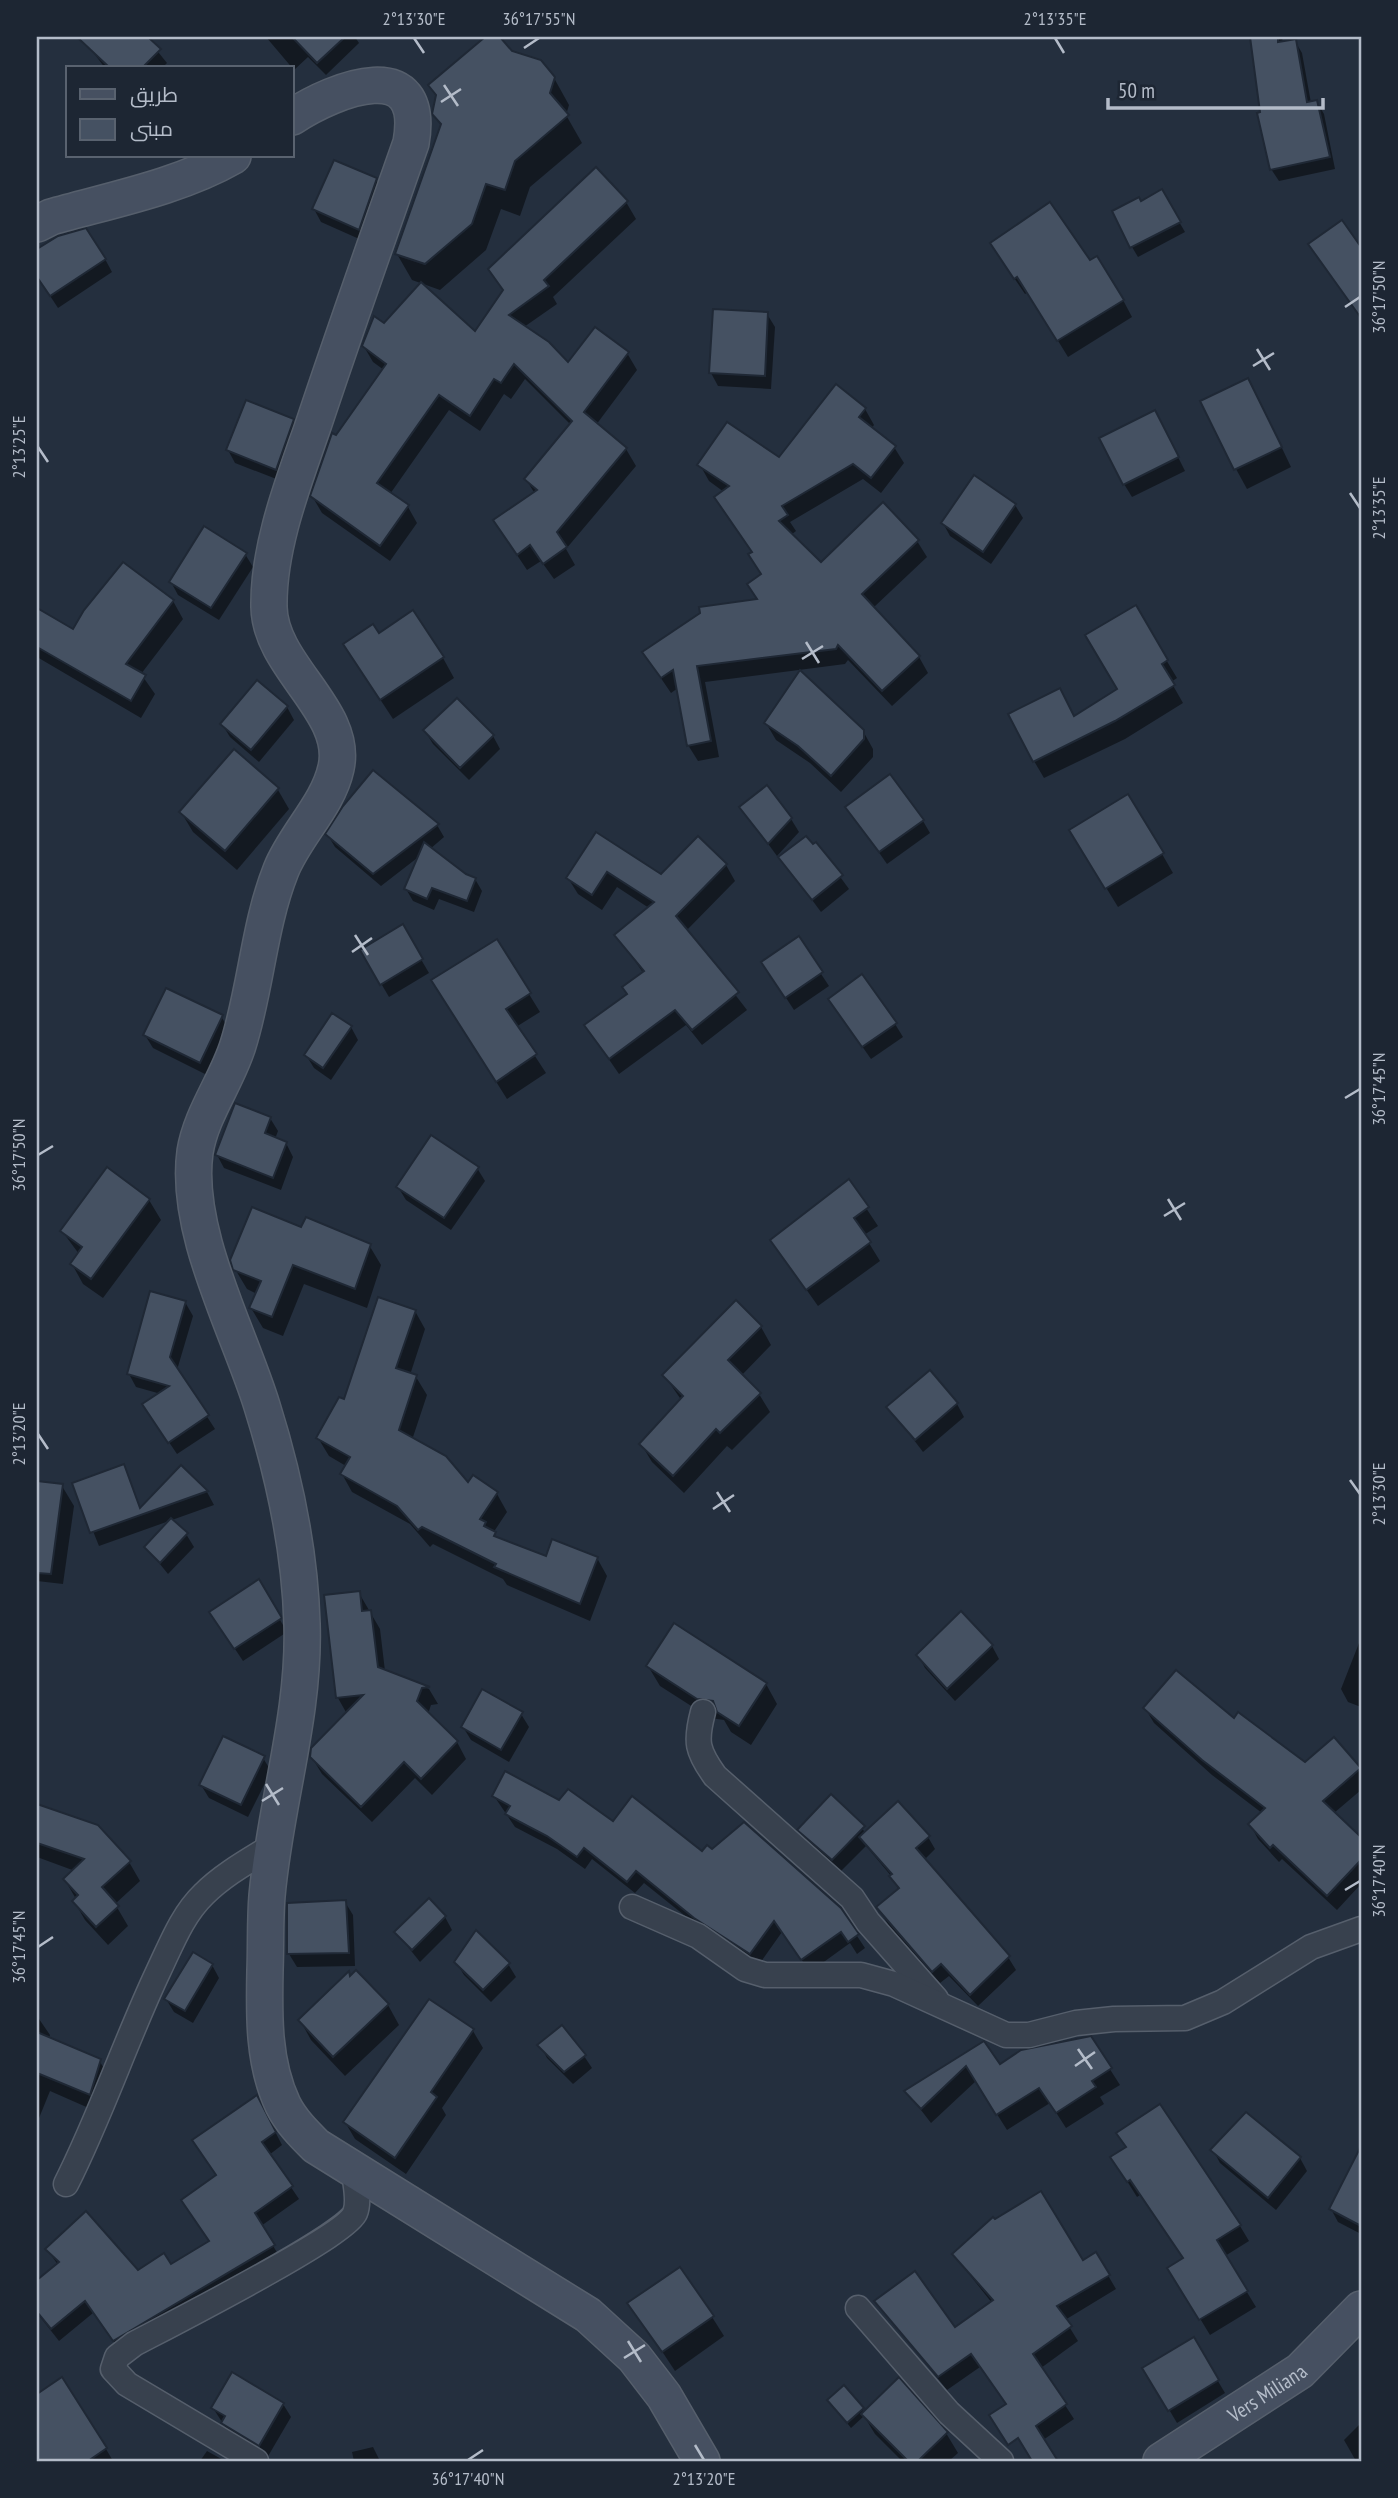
<svg xmlns="http://www.w3.org/2000/svg" width="1398" height="2498" font-family="'PT Sans Narrow',Cairo,sans-serif">
  <style>
    .shadow { fill: #0007 }
    .building { fill: #455162; stroke: #1f2835; stroke-width: 2 }
    .lines { fill: none; stroke-linecap: round; stroke-linejoin: round }
    .minor-casing { stroke: #565f6c; stroke-width: 27 }
    .secondary-casing { stroke: #565f6c; stroke-width: 38 }
    .minor { stroke: #38414e; stroke-width: 24 }
    .secondary { stroke: #465061; stroke-width: 35 }
    .ticks { fill: none; stroke: #b4bcc9; stroke-width: 2.5 }
    .labels { text-anchor: middle; dominant-baseline: central; stroke-width: 7; stroke-linejoin: round; paint-order: stroke }
    .street-label { font-size: 21px; fill: #b4bcc9; stroke: #1d2633 }
    .neatline { fill: none; stroke: #b4bcc9; stroke-width: 2.5 }
    .ticks-label { font-size: 18px; text-anchor: middle; fill: #b4bcc9 }
  </style>
  <rect width="100%" height="100%" fill="#242f3e"/>
  <!-- shadow -->
  <g class="shadow">
    <path d="M94,37H146L167,63L162,68H105L87,44Z"/>
    <path d="M266,37H355L359,43L326,75L308,57L294,70Z"/>
    <path d="M488,37H498L511,52L554,78L569,105L566,115L582,143L530,187L520,216L501,209L486,250L440,290L412,280L397,254L442,127L434,114L437,98L430,86Z"/>
    <path d="M1252,37H1282L1283,43L1295,41L1302,53L1311,103L1317,102L1324,114L1335,169L1279,181L1271,169Z"/>
    <path d="M376,180L384,193L366,242L321,222L314,209Z"/>
    <path d="M1161,191L1185,232L1138,257L1132,247Z"/>
    <path d="M626,202L636,219L553,297L557,304L524,327L569,364L627,353L637,370L596,425L626,449L636,466L566,549L575,565L554,579L541,561L527,570L505,537L535,494L526,479L571,425L525,379L511,399L504,394L480,431L449,410L390,494L408,507L417,523L390,561L322,513L312,496L337,437L384,370L373,362L363,345L384,325L475,334L504,292L490,269Z"/>
    <path d="M59,238L105,259L112,272L58,308L37,276V251Z"/>
    <path d="M1002,260L1089,263L1123,300L1132,317L1068,357L1028,292L1025,294Z"/>
    <path d="M767,314L775,327L771,389L718,386L711,373Z"/>
    <path d="M1259,400L1291,467L1247,489L1236,469Z"/>
    <path d="M865,409L874,425L871,429L894,447L904,463L881,493L863,479L790,522L796,531L791,535L821,564L917,541L927,557L873,608L919,657L928,673L892,706L848,660L845,664L705,682L719,757L698,761L688,745L678,688L671,693L654,668L758,601L762,575L724,492L709,481L700,465L779,459Z"/>
    <path d="M293,420L301,433L284,482L235,463L228,450Z"/>
    <path d="M1162,425L1185,471L1132,497L1124,484Z"/>
    <path d="M1015,505L1023,518L991,564L950,536L943,523Z"/>
    <path d="M245,554L253,567L219,620L178,595L171,582Z"/>
    <path d="M173,601L183,619L141,674L155,694L141,718L37,657V610L74,632Z"/>
    <path d="M1135,608L1177,678L1171,682L1183,703L1125,739L1044,778L1034,761L1075,718L1119,690Z"/>
    <path d="M378,636L443,658L454,678L393,719L357,664Z"/>
    <path d="M287,707L294,720L259,762L230,737L222,724Z"/>
    <path d="M766,723L863,731L873,749V757L841,792L810,763L776,740Z"/>
    <path d="M425,731L493,736L500,749L469,780L433,744Z"/>
    <path d="M234,752L278,790L289,809L237,870L193,832L181,812Z"/>
    <path d="M741,807L791,819L799,832L777,856Z"/>
    <path d="M847,807L923,821L930,833L887,864Z"/>
    <path d="M437,825L444,837L430,849L465,876L475,879L482,891L474,912L439,899L434,910L413,901L406,889L421,855L381,886L335,847L327,834Z"/>
    <path d="M596,835L661,876L698,839L726,865L735,881L686,931L747,1010L702,1045L686,1025L619,1074L586,1026L629,995L644,974L617,935L649,908L617,887L602,910L578,894L568,878Z"/>
    <path d="M816,844L849,889L821,912L780,857Z"/>
    <path d="M1083,850L1162,854L1173,873L1118,907Z"/>
    <path d="M402,927L429,973L389,997L362,951Z"/>
    <path d="M798,939L829,986L794,1010L771,975Z"/>
    <path d="M497,942L540,1012L516,1027L546,1073L507,1099L444,999Z"/>
    <path d="M838,1012L895,1024L903,1037L871,1059Z"/>
    <path d="M221,1016L229,1030L207,1075L153,1048L145,1035Z"/>
    <path d="M351,1027L358,1040L331,1080L314,1068L306,1055Z"/>
    <path d="M270,1118L278,1131L275,1139L286,1143L293,1157L281,1190L224,1168L217,1155Z"/>
    <path d="M477,1168L485,1181L451,1230L406,1200L398,1187Z"/>
    <path d="M848,1181L878,1226L864,1235L880,1261L818,1306L772,1241Z"/>
    <path d="M149,1200L161,1220L103,1298L83,1284L72,1264L79,1254L62,1231Z"/>
    <path d="M302,1229L369,1245L381,1265L367,1308L304,1284L283,1336L263,1328L251,1308L257,1294L247,1289L235,1269Z"/>
    <path d="M185,1302L193,1316L177,1370L215,1429L177,1454L152,1417L161,1394L136,1387L129,1374Z"/>
    <path d="M415,1311L425,1329L410,1375L416,1377L427,1395L412,1440L468,1485L497,1494L507,1512L493,1533L498,1540L547,1558H597L607,1576L590,1621L507,1585L503,1579L433,1544L430,1547L410,1524L352,1492L342,1474L346,1466L329,1456L318,1438Z"/>
    <path d="M761,1327L771,1345L741,1376L759,1394L770,1412L732,1450L727,1446L684,1493L652,1462L641,1444L682,1401L664,1375Z"/>
    <path d="M957,1404L964,1417L923,1452L889,1407Z"/>
    <path d="M123,1466L141,1509L181,1467L207,1492L214,1505L99,1546L74,1484Z"/>
    <path d="M37,1482L62,1486L74,1506L63,1584L37,1581Z"/>
    <path d="M186,1534L194,1547L168,1574L146,1547Z"/>
    <path d="M258,1582L287,1632L243,1661L219,1625Z"/>
    <path d="M359,1593L380,1629L385,1671L429,1689L438,1704L431,1705L428,1714L457,1742L466,1759L432,1795L415,1778L372,1822L322,1774L311,1756L347,1714L338,1698L326,1597Z"/>
    <path d="M1361,1638V1707L1348,1702L1341,1689Z"/>
    <path d="M992,1646L999,1659L955,1701L925,1668L918,1655Z"/>
    <path d="M648,1666L766,1684L777,1704L751,1745L731,1732L724,1720L710,1718L660,1686Z"/>
    <path d="M1145,1708L1234,1720L1305,1764L1334,1739L1361,1772V1790L1334,1813L1361,1839V1884L1337,1910L1282,1859L1279,1862L1258,1839L1250,1824L1262,1813L1212,1775L1154,1723Z"/>
    <path d="M521,1714L529,1727L509,1762L471,1740L463,1727Z"/>
    <path d="M263,1758L271,1771L248,1817L209,1798L201,1785Z"/>
    <path d="M37,1760L39,1764L37,1780Z"/>
    <path d="M494,1796L560,1802L702,1854L839,1909L865,1948L857,1954L850,1943L810,1972L782,1932L758,1966L704,1931L644,1883L635,1893L592,1859L585,1869L557,1849L515,1827Z"/>
    <path d="M831,1797L866,1833L928,1837L935,1849L924,1860L1008,1957L1016,1970L978,2006L949,1976L940,1983L889,1926L878,1907L899,1890L892,1877L866,1846L840,1872L807,1843L800,1830Z"/>
    <path d="M37,1806L97,1826L129,1862L140,1881L115,1904L128,1926L108,1945L85,1920L74,1901L76,1899L65,1880L75,1871L37,1857Z"/>
    <path d="M345,1902L353,1915L355,1966L297,1967L289,1954Z"/>
    <path d="M445,1917L452,1930L420,1962L396,1932Z"/>
    <path d="M456,1962L508,1964L516,1977L491,2002L464,1975Z"/>
    <path d="M212,1965L219,1978L193,2023L174,2012L166,1999Z"/>
    <path d="M349,1974L388,2005L399,2025L345,2076L311,2040L300,2020Z"/>
    <path d="M430,2001L473,2031L483,2048L442,2108L446,2115L406,2174L355,2139L345,2122Z"/>
    <path d="M37,2016L50,2035L49,2039L99,2060L110,2079L100,2113L50,2091L37,2123Z"/>
    <path d="M1090,2038L1120,2085L1100,2097L1104,2104L1066,2128L1050,2103L1007,2130L976,2081L931,2123L907,2092L983,2044L999,2067Z"/>
    <path d="M540,2045L584,2056L592,2068L573,2084L547,2058Z"/>
    <path d="M264,2110L282,2145L269,2155L299,2199L261,2226L281,2259L122,2353L93,2313L59,2341L37,2313V2282L58,2265L47,2249L138,2272L170,2266L210,2242Z"/>
    <path d="M1213,2150L1300,2158L1307,2171L1276,2210L1220,2163Z"/>
    <path d="M1353,2165L1361,2169V2234L1338,2222L1331,2209Z"/>
    <path d="M1122,2173L1240,2226L1249,2241L1225,2256L1256,2307L1210,2335L1170,2269L1184,2260L1140,2195L1137,2197Z"/>
    <path d="M954,2255L1083,2262L1096,2255L1116,2289L1065,2320L1078,2341L1041,2368L1074,2419L1043,2440L1056,2461H1034L1010,2422L1007,2405L980,2367L947,2390L876,2301L955,2330L992,2303Z"/>
    <path d="M630,2303L712,2317L724,2336L675,2371Z"/>
    <path d="M1193,2339L1225,2393L1177,2423L1145,2369Z"/>
    <path d="M61,2380L106,2449L113,2461H37L45,2454L37,2441V2396Z"/>
    <path d="M829,2400L862,2409L865,2413L946,2433L958,2453L949,2461H902L875,2434L864,2416L851,2428Z"/>
    <path d="M283,2404L291,2417L267,2458L231,2436L213,2408Z"/>
    <path d="M1361,2423V2461H1356L1344,2440Z"/>
    <path d="M373,2447L380,2461H354L352,2452Z"/>
    <path d="M207,2451L225,2461H200Z"/>
  </g>
  <!-- building -->
  <g class="building">
    <path d="M77,37H148L161,49L142,68H110Z"/>
    <path d="M292,37H345L317,63Z"/>
    <path d="M485,37H500L512,51L541,60L555,77L550,93L569,115L515,161L505,190L486,184L472,224L425,264L395,254L441,124L432,114L436,95L428,85Z"/>
    <path d="M1250,37H1278V42L1296,39L1307,102L1317,100L1330,157L1270,170L1257,113L1260,112Z"/>
    <path d="M334,160L377,178L359,230L312,209Z"/>
    <path d="M596,167L628,201L544,280L549,286L509,315L549,342L568,362L595,327L629,352L584,412L627,448L557,532L567,547L543,564L530,545L517,555L493,520L537,490L524,479L572,421L514,364L501,383L494,379L470,416L439,395L377,483L409,505L380,546L310,496L332,433L336,435L386,364L362,346L374,316L384,323L421,282L475,331L503,290L488,269Z"/>
    <path d="M1162,189L1181,222L1130,248L1112,211L1139,197L1141,201Z"/>
    <path d="M1050,202L1090,260L1097,256L1124,300L1057,341L1017,277L1014,279L990,243Z"/>
    <path d="M1342,220L1361,247V318L1308,244Z"/>
    <path d="M86,228L106,259L50,296L37,277V249L58,236Z"/>
    <path d="M713,309L768,312L765,376L709,373Z"/>
    <path d="M1248,378L1282,447L1234,470L1200,401Z"/>
    <path d="M836,384L866,408L859,417L896,446L871,478L853,464L782,506L788,515L779,521L821,562L883,502L919,540L862,594L920,656L882,691L838,645L836,649L697,666L711,741L687,746L673,670L661,678L642,652L700,613L699,607L757,599L747,584L761,574L748,554L752,552L714,497L729,486L697,465L727,422L779,457Z"/>
    <path d="M246,400L294,419L276,470L226,450Z"/>
    <path d="M1155,410L1179,457L1123,485L1099,438Z"/>
    <path d="M974,475L1016,504L983,552L941,523Z"/>
    <path d="M204,526L247,553L211,608L169,582Z"/>
    <path d="M123,562L174,600L126,664L146,675L131,701L37,647V608L73,629L84,610Z"/>
    <path d="M1136,605L1168,660L1162,664L1175,685L1115,721L1033,762L1008,714L1060,688L1074,716L1117,689L1085,635Z"/>
    <path d="M413,610L444,657L380,700L343,644L373,624L379,633Z"/>
    <path d="M800,670L864,730V739L831,776L798,746L764,723Z"/>
    <path d="M257,680L288,706L251,750L220,724Z"/>
    <path d="M457,698L494,735L460,768L423,730Z"/>
    <path d="M234,749L279,788L225,851L179,812Z"/>
    <path d="M373,770L439,824L373,874L325,834L343,806Z"/>
    <path d="M890,774L924,820L879,852L845,807Z"/>
    <path d="M767,785L792,818L768,844L739,807Z"/>
    <path d="M1128,794L1164,853L1105,889L1069,830Z"/>
    <path d="M596,832L661,874L698,836L727,864L676,916L739,992L692,1030L675,1010L609,1059L584,1025L627,994L622,987L644,971L614,935L654,902L607,872L592,895L566,878Z"/>
    <path d="M806,836L813,844L816,842L843,875L812,900L778,857Z"/>
    <path d="M424,842L466,874L476,878L467,901L432,888L427,899L404,889Z"/>
    <path d="M403,924L423,959L380,985L360,950Z"/>
    <path d="M799,936L823,972L785,998L761,962Z"/>
    <path d="M497,939L531,993L506,1009L537,1054L496,1082L431,980Z"/>
    <path d="M862,974L897,1023L862,1047L828,999Z"/>
    <path d="M166,988L223,1015L200,1063L143,1035Z"/>
    <path d="M332,1013L352,1026L323,1068L304,1055Z"/>
    <path d="M235,1103L271,1117L265,1133L287,1142L273,1178L215,1155Z"/>
    <path d="M431,1135L479,1167L444,1218L396,1187Z"/>
    <path d="M107,1167L150,1199L91,1279L70,1264L82,1247L60,1231Z"/>
    <path d="M849,1179L869,1207L854,1218L871,1242L806,1290L770,1240Z"/>
    <path d="M252,1207L301,1227L306,1217L371,1244L355,1289L293,1265L272,1317L249,1308L261,1281L233,1270L230,1260Z"/>
    <path d="M150,1291L186,1301L170,1357L209,1415L168,1443L142,1404L169,1386L127,1374Z"/>
    <path d="M378,1297L416,1310L396,1368L417,1375L399,1430L446,1456L468,1482L473,1475L498,1492L480,1519L486,1522L484,1526L496,1532L494,1536L546,1556L552,1539L598,1557L580,1604L494,1567L496,1564L422,1527L418,1530L397,1506L340,1474L350,1457L316,1438L339,1397L344,1399Z"/>
    <path d="M736,1300L762,1326L728,1360L761,1393L720,1433L716,1429L673,1476L639,1444L683,1396L662,1375Z"/>
    <path d="M930,1370L958,1403L915,1440L886,1407Z"/>
    <path d="M124,1464L140,1508L181,1465L208,1491L90,1533L72,1483Z"/>
    <path d="M37,1481L63,1484L51,1574L37,1573Z"/>
    <path d="M171,1518L188,1533L160,1563L144,1547Z"/>
    <path d="M259,1579L282,1618L234,1649L209,1612Z"/>
    <path d="M360,1591L362,1611L371,1610L378,1667L430,1687L422,1688L417,1701L458,1741L421,1779L404,1762L361,1807L310,1757L311,1748L363,1695L336,1698L324,1595Z"/>
    <path d="M961,1611L993,1645L947,1689L916,1655Z"/>
    <path d="M674,1623L767,1683L739,1726L717,1712L713,1701L697,1699L646,1666Z"/>
    <path d="M1176,1670L1234,1718L1238,1712L1305,1762L1334,1737L1361,1768L1323,1801L1361,1837V1860L1327,1896L1273,1845L1270,1848L1248,1824L1265,1808L1202,1760L1143,1708Z"/>
    <path d="M482,1689L523,1712L501,1750L461,1727Z"/>
    <path d="M223,1736L265,1756L241,1805L199,1785Z"/>
    <path d="M505,1771L559,1800L568,1789L613,1821L632,1796L702,1851L707,1845L712,1849L744,1822L841,1908L859,1934L848,1942L841,1932L801,1960L774,1921L750,1954L694,1918L636,1871L627,1882L584,1848L577,1857L547,1836L505,1814L510,1806L492,1796Z"/>
    <path d="M831,1794L865,1826L832,1860L797,1830Z"/>
    <path d="M898,1801L930,1836L916,1848L1010,1956L970,1995L941,1964L932,1972L876,1907L899,1888L889,1876L892,1874L859,1837Z"/>
    <path d="M37,1804L98,1825L131,1861L102,1887L119,1906L96,1927L72,1901L78,1895L63,1879L84,1859L37,1843Z"/>
    <path d="M429,1898L446,1916L412,1950L394,1932Z"/>
    <path d="M346,1900L349,1953L287,1954V1903Z"/>
    <path d="M476,1930L510,1963L483,1990L454,1962Z"/>
    <path d="M193,1952L213,1964L185,2011L164,1999Z"/>
    <path d="M356,1970L389,2004L333,2057L298,2020L349,1971L350,1976Z"/>
    <path d="M429,1999L474,2029L431,2092L437,2097L395,2158L343,2122Z"/>
    <path d="M562,2025L586,2055L564,2072L537,2045Z"/>
    <path d="M37,2032L101,2059L90,2095L37,2073Z"/>
    <path d="M1091,2036L1112,2068L1092,2081L1096,2087L1056,2113L1039,2088L996,2115L966,2066L921,2109L904,2091L984,2041L1000,2064L1021,2050Z"/>
    <path d="M257,2095L276,2132L262,2142L293,2186L255,2213L275,2245L113,2341L85,2301L51,2329L37,2312V2280L59,2262L45,2249L86,2211L138,2270L164,2253L171,2264L209,2241L181,2200L216,2175L192,2140Z"/>
    <path d="M1160,2104L1241,2225L1217,2240L1248,2291L1199,2320L1167,2268L1183,2258L1130,2180L1127,2182L1110,2157L1126,2147L1116,2133Z"/>
    <path d="M1246,2112L1301,2157L1268,2198L1210,2150Z"/>
    <path d="M1361,2146V2226L1329,2209Z"/>
    <path d="M1041,2191L1083,2260L1096,2252L1110,2275L1057,2306L1072,2326L1033,2354L1067,2404L1036,2426L1058,2461H1032L1018,2438L1008,2445L989,2415L1006,2404L971,2354L938,2377L874,2301L915,2271L955,2327L993,2300L952,2254L993,2217L995,2219Z"/>
    <path d="M680,2267L714,2316L662,2352L627,2303Z"/>
    <path d="M1194,2337L1219,2380L1168,2411L1142,2368Z"/>
    <path d="M232,2372L284,2403L259,2446L221,2423L225,2416L211,2408Z"/>
    <path d="M62,2377L107,2448L88,2461H37V2394Z"/>
    <path d="M899,2377L948,2432L918,2461H908L861,2414Z"/>
    <path d="M844,2385L864,2408L847,2423L827,2400Z"/>
  </g>
  <g class="lines">
    <!-- minor casing -->
    <g class="minor-casing">
      <g id="minor">
        <path d="M703,1712C695,1742 697,1751 715,1776L852,1898L868,1922L936,1999"/>
        <path d="M632,1907L698,1936L745,1969L765,1975H861L894,1984L1006,2035H1029L1076,2023L1114,2019L1185,2018L1223,2002L1311,1947L1361,1929"/>
        <path d="M66,2184C101,2115 125,2042 158,1972C171,1945 182,1915 204,1894C224,1874 250,1860 274,1845"/>
        <path d="M858,2308L949,2413L1001,2461"/>
        <path d="M256,2461L127,2384L113,2369L117,2357L134,2344C166,2327 347,2235 355,2213C360,2201 355,2184 354,2171"/>
      </g>
    </g>
    <!-- secondary casing -->
    <g class="secondary-casing">
      <g id="secondary">
        <path d="M292,117C335,89 427,52 411,143C378,237 345,330 314,423C294,481 268,546 269,607C270,667 349,711 336,768C328,805 295,835 281,870C259,925 256,988 238,1045C227,1081 201,1114 195,1152C184,1232 239,1331 262,1406C284,1476 300,1551 302,1624C305,1716 275,1804 267,1896C265,1920 266,1945 265,1970C264,2015 263,2063 283,2105C291,2121 303,2133 316,2146L588,2315L634,2357L664,2396L702,2461"/>
        <path d="M37,224L51,217C111,200 179,187 233,156"/>
        <path id="s1" d="M1161,2461L1300,2371L1361,2309"/>
      </g>
    </g>
    <!-- minor -->
    <use href="#minor" class="minor"/>
    <!-- secondary -->
    <use href="#secondary" class="secondary"/>
  </g>
  <!-- ticks -->
  <path class="ticks" d="M414,38L424,53M1055,38L1064,53M524,48L539,38M444,85L458,106M441,102L461,89M1345,307L1360,297M1257,349L1270,370M1253,366L1274,353M38,447L48,462M1350,493L1360,508M806,642L819,663M802,659L823,646M355,935L368,955M352,952L372,938M1345,1098L1360,1089M38,1155L53,1146M1168,1199L1181,1220M1164,1216L1185,1203M38,1434L48,1449M1350,1480L1360,1494M717,1492L730,1512M713,1509L734,1495M266,1784L279,1805M262,1801L283,1788M1345,1890L1360,1881M38,1947L53,1937M1078,2049L1092,2069M1075,2066L1095,2052M628,2341L641,2362M624,2358L645,2345M695,2445L704,2460M468,2460L483,2450"/>
  <g class="labels">
    <!-- street labels -->
    <g class="street-label">
      <text stroke="none"><textPath href="#s1" startOffset="126">Vers Miliana</textPath></text>
    </g>
  </g>
  <!-- border -->
  <rect width="1398" height="2498" fill="none" stroke="#1d2633" stroke-width="77"/>
  <!-- legend -->
  <rect x="66" y="66" width="228" height="91" fill="#1d2633" stroke="#59626f" stroke-width="2"/>
  <rect x="80" y="89" width="35" height="10" fill="#465061" stroke="#59626f" stroke-width="2"/>
  <text x="130" y="102" font-size="21" fill="#b4bcc9">طريق</text>
  <rect x="80" y="119" width="35" height="21" fill="#455162" stroke="#59626f" stroke-width="2"/>
  <text x="130" y="136" font-size="21" fill="#b4bcc9">مبنى</text>
  <!-- scale -->
  <path d="M1108 98v10h215v-10" fill="none" stroke="#b4bcc9" stroke-width="3.5"/>
  <text x="1118" y="98" font-size="21" fill="#b4bcc9" stroke="#1d2633" stroke-width="5" paint-order="stroke">50 m</text>
  <rect x="38" y="38" width="1322" height="2422" class="neatline"/>
  <g class="ticks-label">
    <text x="414" y="25">2°13'30"E</text>
    <text x="539" y="25">36°17'55"N</text>
    <text x="1055" y="25">2°13'35"E</text>
    <text transform="translate(1379 297) rotate(-90)" y="6">36°17'50"N</text>
    <text transform="translate(19 447) rotate(-90)" y="6">2°13'25"E</text>
    <text transform="translate(1379 508) rotate(-90)" y="6">2°13'35"E</text>
    <text transform="translate(1379 1089) rotate(-90)" y="6">36°17'45"N</text>
    <text transform="translate(19 1155) rotate(-90)" y="6">36°17'50"N</text>
    <text transform="translate(19 1434) rotate(-90)" y="6">2°13'20"E</text>
    <text transform="translate(1379 1494) rotate(-90)" y="6">2°13'30"E</text>
    <text transform="translate(1379 1881) rotate(-90)" y="6">36°17'40"N</text>
    <text transform="translate(19 1947) rotate(-90)" y="6">36°17'45"N</text>
    <text x="468" y="2485">36°17'40"N</text>
    <text x="704" y="2485">2°13'20"E</text>
  </g>
</svg>
